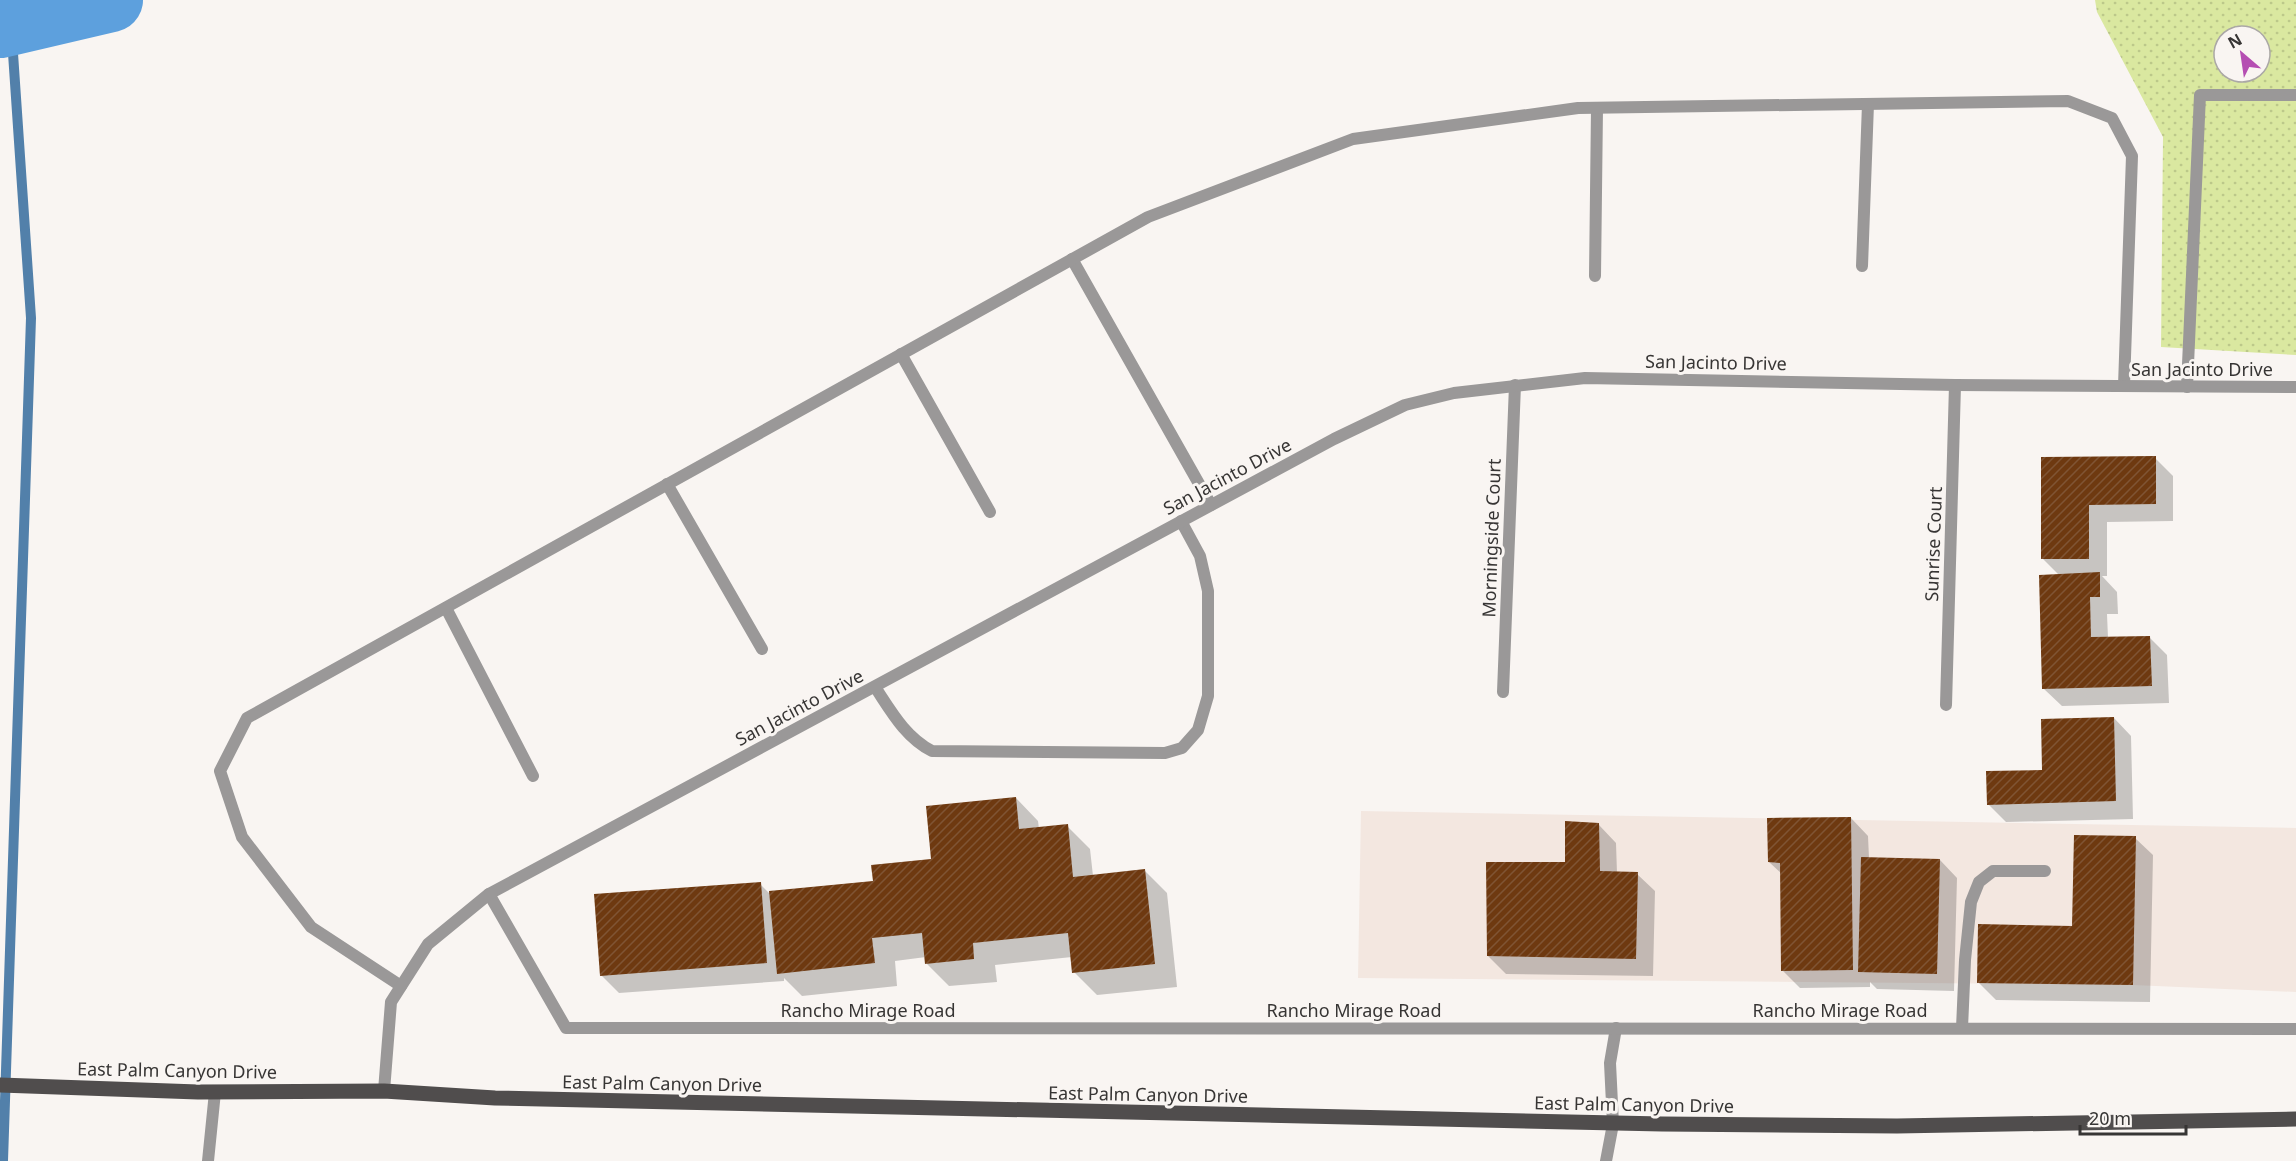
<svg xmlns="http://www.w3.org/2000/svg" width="2296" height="1161" font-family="'Noto Sans',sans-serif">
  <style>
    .built { fill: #f3e7e0 }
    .park { fill: url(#park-dots); fill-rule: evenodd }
    .shadow { fill: #0003 }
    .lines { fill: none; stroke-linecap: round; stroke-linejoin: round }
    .stream { stroke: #5280aa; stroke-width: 10 }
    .river { stroke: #5da0dd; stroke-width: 64 }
    .building { fill: url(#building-hatch) }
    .lane { stroke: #9a9898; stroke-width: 12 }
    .street { stroke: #9a9898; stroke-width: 12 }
    .primary { stroke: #504d4d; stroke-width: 15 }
    .labels { text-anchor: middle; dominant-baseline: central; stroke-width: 6; stroke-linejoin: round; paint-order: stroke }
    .street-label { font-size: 18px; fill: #373534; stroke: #f9f5f2 }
  </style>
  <defs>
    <pattern id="park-dots" width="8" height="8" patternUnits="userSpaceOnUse" patternTransform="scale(1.5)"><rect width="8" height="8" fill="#dae8a0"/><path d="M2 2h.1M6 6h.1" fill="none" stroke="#bcc88a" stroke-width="1.8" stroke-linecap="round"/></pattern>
    <pattern id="building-hatch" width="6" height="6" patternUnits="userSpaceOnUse" patternTransform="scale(1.5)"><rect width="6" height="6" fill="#6e3910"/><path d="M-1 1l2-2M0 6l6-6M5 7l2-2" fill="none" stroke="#7f5434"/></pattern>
  </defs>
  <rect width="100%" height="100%" fill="#f9f5f2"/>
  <!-- built -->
  <path class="built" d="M1361,811L2296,828V992L2133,985L1358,978Z"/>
  <!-- park -->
  <path class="park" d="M2095,0H2296V355L2161,347L2163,137L2097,12ZM2224,36H2260V72H2224Z"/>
  <!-- shadow -->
  <g class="shadow">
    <path d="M2155,458L2173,476V521L2107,522V576H2102L2117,592L2118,614H2107L2108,638L2149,637L2167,655L2169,703L2062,706L2044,689L2059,575L2043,559L2042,459Z"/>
    <path d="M2114,718L2131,736L2133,819L2006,822L1988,804L2043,771Z"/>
    <path d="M1016,798L1038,821L1039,829L1067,826L1090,849L1093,876L1144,870L1167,893L1177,987L1097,995L1074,972L1072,957L995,965L997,982L949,986L926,963V957L895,961L897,986L802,996L784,978V981L619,993L601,975L760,884L769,893L875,882L933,860Z"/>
    <path d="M1851,818L1868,836L1869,858L1940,860L1957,878L1954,991L1877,989L1870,982V987L1800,988L1782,970V874L1769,862Z"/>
    <path d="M1599,825L1616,843L1617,873L1637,874L1655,891L1653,976L1506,974L1488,956Z"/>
    <path d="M2135,838L2153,855L2150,1002L1996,1000L1978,982L2074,928Z"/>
  </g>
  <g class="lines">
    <!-- stream -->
    <path class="stream" d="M3,1161L31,318L11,24"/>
    <!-- river -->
    <path class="river" d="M0,26L111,0"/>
  </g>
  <!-- building -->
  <g class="building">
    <path d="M2156,456V504L2089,505V559H2041V457Z"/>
    <path d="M2100,572V597H2090L2091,637L2150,636L2152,686L2042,689L2039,575Z"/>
    <path d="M2114,717L2116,801L1987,805L1986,771L2042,770L2041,719Z"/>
    <path d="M1016,797L1019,829L1068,824L1073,877L1145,869L1155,964L1072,973L1068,933L973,943L974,959L925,964L922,933L872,938L875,963L777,974L769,891L873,881L871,865L931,859L926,806Z"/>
    <path d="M1851,817L1853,970L1781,971L1780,863L1768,862L1767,818Z"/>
    <path d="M1565,821L1599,823L1600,871L1638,872L1636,959L1487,956L1486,862H1565Z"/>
    <path d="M2074,835L2136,836L2133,985L1977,983L1978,924L2072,926Z"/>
    <path d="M1861,857L1940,859L1937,974L1858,972Z"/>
    <path d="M761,882L767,963L600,976L594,894Z"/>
  </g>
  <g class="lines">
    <!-- lane -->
    <g class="lane">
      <path d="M1072,259L1211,505"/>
      <path d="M1862,266L1868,104"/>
      <path d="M1595,276L1597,108"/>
      <path d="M901,354L990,512"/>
      <path d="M2187,387L2200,95H2296"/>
      <path d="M667,484L762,649"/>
      <path d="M446,608L533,776"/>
      <path d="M875,687C891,711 905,737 932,751L1165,753L1182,748L1198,730L1208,696V591L1200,556L1181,521"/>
      <path d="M401,986L311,927L242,837L220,771L247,718L1148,217L1353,139L1578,108L2068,101L2112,118L2132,156L2124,386"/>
      <path d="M1962,1028L1965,960L1971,902L1979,882L1993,871H2045"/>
      <path d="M1606,1161L1613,1124L1610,1063L1616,1028"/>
    </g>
    <!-- street -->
    <g class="street">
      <path d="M1503,692L1515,385"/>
      <path d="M1946,705L1955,385"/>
      <path d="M489,894L566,1028L2296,1029"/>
      <path d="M384,1091L391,1002L428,944L489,894L1334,439L1405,405L1454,393L1585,378L1955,385L2296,387"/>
      <path d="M208,1161L215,1092"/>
    </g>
    <!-- primary -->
    <path class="primary" d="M0,1085L198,1092L384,1091L495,1098L1662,1124L1897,1126L2296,1119"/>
  </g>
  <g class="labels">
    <!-- street labels -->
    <g class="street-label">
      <text transform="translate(1716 362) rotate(1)">San Jacinto Drive</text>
      <text x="2202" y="369">San Jacinto Drive</text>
      <text transform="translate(1227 476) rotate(-28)">San Jacinto Drive</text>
      <text transform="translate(1491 538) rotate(-88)">Morningside Court</text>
      <text transform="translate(1933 544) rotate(-88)">Sunrise Court</text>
      <text transform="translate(799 707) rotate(-28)">San Jacinto Drive</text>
      <text x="868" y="1010">Rancho Mirage Road</text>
      <text x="1354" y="1010">Rancho Mirage Road</text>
      <text x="1840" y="1010">Rancho Mirage Road</text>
      <text transform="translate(177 1070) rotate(1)">East Palm Canyon Drive</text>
      <text transform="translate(662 1083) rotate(1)">East Palm Canyon Drive</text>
      <text transform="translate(1148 1094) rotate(1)">East Palm Canyon Drive</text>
      <text transform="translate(1634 1104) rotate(1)">East Palm Canyon Drive</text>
    </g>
  </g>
  <!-- north arrow -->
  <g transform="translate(2242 54) rotate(331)"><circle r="28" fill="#f9f5f2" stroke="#aba8a6" stroke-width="1.5"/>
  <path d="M0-4.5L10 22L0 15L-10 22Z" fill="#b54eb2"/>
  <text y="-9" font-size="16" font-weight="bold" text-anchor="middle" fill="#373534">N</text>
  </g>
  <!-- scale -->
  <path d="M2080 1125v9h106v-9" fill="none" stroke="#373534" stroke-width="3"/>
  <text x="2089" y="1125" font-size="18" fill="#373534" stroke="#f9f5f2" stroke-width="4.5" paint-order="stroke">20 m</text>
</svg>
